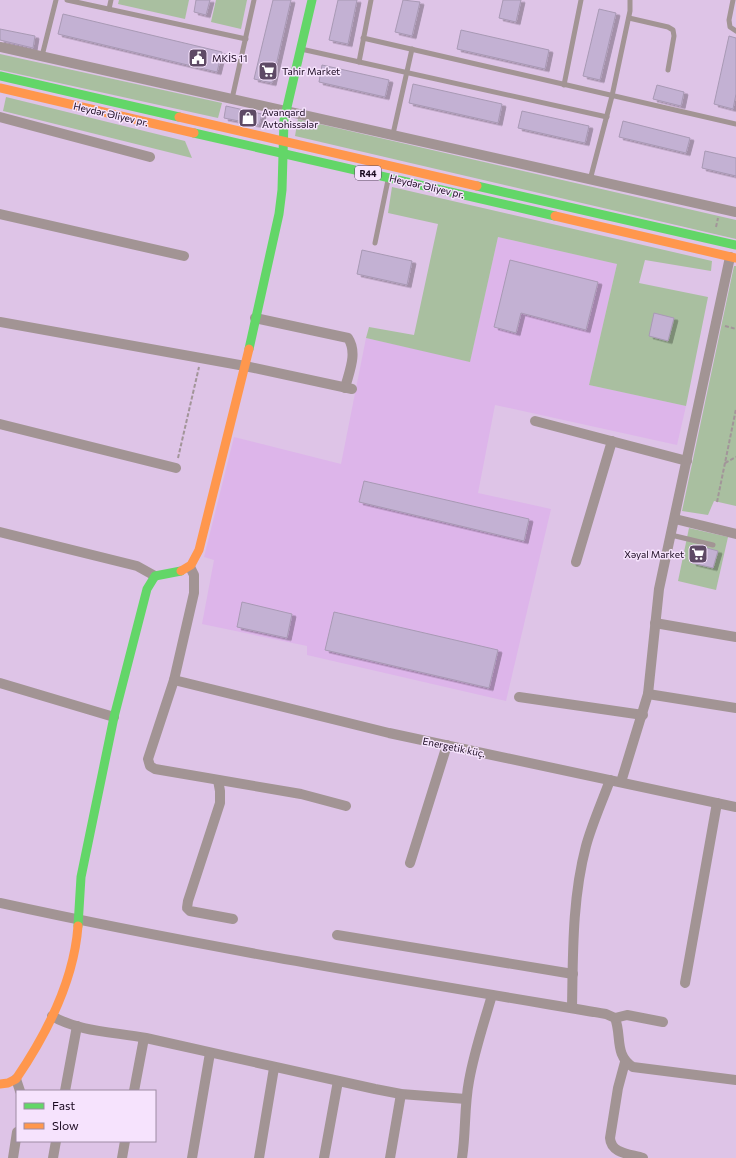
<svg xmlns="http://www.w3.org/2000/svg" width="736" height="1158" font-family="Commissioner,sans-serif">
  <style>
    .built { fill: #ddb5ea }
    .green { fill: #a9bfa0 }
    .building { fill: #c3b1d3; stroke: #a899b4; filter: url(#shadow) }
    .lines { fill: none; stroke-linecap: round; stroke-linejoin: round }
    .path { stroke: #a29599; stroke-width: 2; stroke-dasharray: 4 2; stroke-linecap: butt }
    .lane { stroke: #a29494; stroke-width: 5 }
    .street { stroke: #a29494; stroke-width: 10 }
    .fast { stroke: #63d668; stroke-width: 9 }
    .slow { stroke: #ff974d; stroke-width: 9 }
    .labels { text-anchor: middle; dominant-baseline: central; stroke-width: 3; stroke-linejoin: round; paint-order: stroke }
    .shield { fill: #f6e3fd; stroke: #5b4a62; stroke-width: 1 }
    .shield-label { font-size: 9px; font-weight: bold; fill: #19081f }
    .poi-label { font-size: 10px; fill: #19081f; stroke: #f6e3fd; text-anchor: start }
    .street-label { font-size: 10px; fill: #19081f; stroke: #f6e3fd }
  </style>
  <defs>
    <filter id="shadow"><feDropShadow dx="4" dy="2.5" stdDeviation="0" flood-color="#0004"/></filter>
  </defs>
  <rect width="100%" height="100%" fill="#dec4e7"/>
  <!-- built -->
  <path class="built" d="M498,237L617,264L589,385L686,406L677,445L495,405L478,493L551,509L506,701L307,655V646L202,624L214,560L204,557L234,437L341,464L366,338L470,361Z"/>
  <!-- green -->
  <g class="green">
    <path d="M119,0H189L185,19L118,4Z"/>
    <path d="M216,0H247L241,29L211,22Z"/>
    <path d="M0,54L222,103L218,118L0,70Z"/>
    <path d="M6,97L185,141L192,158L3,111Z"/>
    <path d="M298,119L736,220V239L295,136Z"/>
    <path d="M392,187L712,261L711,271L645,260L639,283L708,297L686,406L589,385L617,264L498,237L470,362L366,338L369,327L414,335L438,224L388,213Z"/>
    <path d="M734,266H736V506L714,501L708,515L682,511Z"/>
    <path d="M689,528L728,537L716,590L678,581Z"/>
  </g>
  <!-- building -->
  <g class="building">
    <path d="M196,0H210L206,15L194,12Z"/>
    <path d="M273,0H291L272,83L254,79Z"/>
    <path d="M338,0H357L348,44L329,40Z"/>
    <path d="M403,0L420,2L412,36L395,32Z"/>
    <path d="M503,0H521L516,22L499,18Z"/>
    <path d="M599,9L616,13L600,80L583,76Z"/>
    <path d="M63,14L222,52L217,72L58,34Z"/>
    <path d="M0,29L35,36L33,48L0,40Z"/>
    <path d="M461,30L549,50L545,69L457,49Z"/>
    <path d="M729,36L736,38V94L733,109L714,104Z"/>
    <path d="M322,65L389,80L385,97L319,82Z"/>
    <path d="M413,84L502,104L498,123L409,103Z"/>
    <path d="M657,85L684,92L681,106L653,99Z"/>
    <path d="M226,106L262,114L259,125L224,118Z"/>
    <path d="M522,111L589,126L585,143L518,128Z"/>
    <path d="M623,121L690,138L686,153L619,137Z"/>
    <path d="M705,151L736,158V176L702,168Z"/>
    <path d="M362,250L412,261L407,285L357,274Z"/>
    <path d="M510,260L598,282L586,330L521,313L516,333L494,327Z"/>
    <path d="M654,313L674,318L668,341L649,336Z"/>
    <path d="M364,481L529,519L524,541L359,502Z"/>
    <path d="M696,545L718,551L713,568L692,563Z"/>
    <path d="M242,602L292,614L287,638L237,627Z"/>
    <path d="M334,612L498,650L489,688L325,650Z"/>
  </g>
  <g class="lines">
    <!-- path -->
    <g class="path">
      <path d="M716,227L718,218"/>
      <path d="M725,326L736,329"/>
      <path d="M178,458L199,367"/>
      <path d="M725,463L736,457"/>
      <path d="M717,502L736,409"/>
    </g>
    <!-- lane -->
    <g class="lane">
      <path d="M67,0L246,39"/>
      <path d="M733,0L729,20L730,27L736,31"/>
      <path d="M109,9L111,0"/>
      <path d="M629,18L668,27L673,30L674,36L668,70"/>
      <path d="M363,38L736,124"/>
      <path d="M301,49L607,117"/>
      <path d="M42,56L56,0"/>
      <path d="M359,62L371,0"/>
      <path d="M564,85L581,0"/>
      <path d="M232,99L254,0"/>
      <path d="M393,134L412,49"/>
      <path d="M590,180L612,96L630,11V0"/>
      <path d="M375,243L388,180"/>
      <path d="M671,535L713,545"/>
    </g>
    <!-- street -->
    <g class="street">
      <path d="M0,47L736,212"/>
      <path d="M0,117L150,157"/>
      <path d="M0,214L184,256"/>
      <path d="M255,318L348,338C358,353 349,372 345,388"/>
      <path d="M0,322L245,366L352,389"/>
      <path d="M535,421L687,461"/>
      <path d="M0,424L176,468"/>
      <path d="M675,519L736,534"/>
      <path d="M0,532L137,566L155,576"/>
      <path d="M576,562L612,441"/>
      <path d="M190,567L194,575V593L174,680L148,759L150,766L155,769L301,794L346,806"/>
      <path d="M655,623L736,637"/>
      <path d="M174,680L389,733L736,807"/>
      <path d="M0,683L114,717"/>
      <path d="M648,694L736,708"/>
      <path d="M519,697L643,715"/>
      <path d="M218,780L220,791V803L188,901L187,908L190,911L233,919"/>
      <path d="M621,782L648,694L659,589L730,257"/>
      <path d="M410,863L447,745"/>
      <path d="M0,903C201,947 404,980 606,1014L615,1018C622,1036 614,1055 633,1067L736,1080"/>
      <path d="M337,935L573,974"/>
      <path d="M685,983L717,803"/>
      <path d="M572,1008C573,954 572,899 586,846C592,824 602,802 610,780"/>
      <path d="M52,1016C79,1032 115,1032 146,1038C222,1055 298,1072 375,1089L401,1094L466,1099"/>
      <path d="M615,1018L627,1015L663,1022"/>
      <path d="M625,1062L618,1088L610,1138C611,1154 631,1154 643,1158"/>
      <path d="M16,1079L20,1091"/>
      <path d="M65,1091L77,1026"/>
      <path d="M134,1091L144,1038"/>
      <path d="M13,1158L17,1132"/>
      <path d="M53,1158L56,1141"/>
      <path d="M122,1158L125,1141"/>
      <path d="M192,1158L210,1053"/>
      <path d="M259,1158L274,1068"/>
      <path d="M324,1158L338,1081"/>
      <path d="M390,1158L401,1094"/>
      <path d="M462,1158C466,1133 464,1107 469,1081C474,1052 484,1023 492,995"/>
    </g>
    <!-- fast -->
    <g class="fast">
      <path d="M0,76L179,117"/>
      <path d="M194,133L555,216"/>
      <path d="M477,186L736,245"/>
      <path d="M249,349L279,214L282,190L284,120L312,0"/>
      <path d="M78,926L81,877L114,717L147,589L155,576L181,571"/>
    </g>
    <!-- slow -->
    <g class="slow">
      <path d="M0,88L194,133"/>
      <path d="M179,117L477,186"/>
      <path d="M555,216L736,258"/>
      <path d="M181,571L191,565L199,550L249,349"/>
      <path d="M0,1084L8,1083L16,1079C46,1035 74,980 78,926"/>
    </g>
  </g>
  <!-- icons -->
  <defs>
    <g id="civic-square" transform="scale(1)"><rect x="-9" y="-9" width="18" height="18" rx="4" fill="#5e4a65" stroke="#f6e3fd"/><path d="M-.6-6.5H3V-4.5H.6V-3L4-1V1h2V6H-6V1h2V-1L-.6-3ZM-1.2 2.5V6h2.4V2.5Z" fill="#fff"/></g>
    <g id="supermarket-square" transform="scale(1)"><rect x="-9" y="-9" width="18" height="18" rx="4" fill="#5e4a65" stroke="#f6e3fd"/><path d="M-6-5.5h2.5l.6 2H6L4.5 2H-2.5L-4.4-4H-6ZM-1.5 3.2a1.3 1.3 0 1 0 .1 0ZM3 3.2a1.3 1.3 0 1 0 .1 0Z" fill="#fff"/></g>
    <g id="shop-square" transform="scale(1)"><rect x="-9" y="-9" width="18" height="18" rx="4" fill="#5e4a65" stroke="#f6e3fd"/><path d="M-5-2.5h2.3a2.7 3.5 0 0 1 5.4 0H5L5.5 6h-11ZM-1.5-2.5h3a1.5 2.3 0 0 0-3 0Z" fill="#fff"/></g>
  </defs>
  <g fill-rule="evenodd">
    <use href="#civic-square" x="198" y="58"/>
    <use href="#supermarket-square" x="268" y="71"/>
    <use href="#shop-square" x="248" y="118"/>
    <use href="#supermarket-square" x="698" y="554"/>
  </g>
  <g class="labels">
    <!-- shield labels -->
    <rect class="shield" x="355" y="166" width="26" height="14" rx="3"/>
    <g class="shield-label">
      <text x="368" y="173">R44</text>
    </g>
    <!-- poi labels -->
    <g class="poi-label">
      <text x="212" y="58">MKİS 11</text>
      <text x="282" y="71">Tahir Market</text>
      <text x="262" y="112">Avanqard<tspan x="262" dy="12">Avtohissələr</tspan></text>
      <text x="684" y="554" text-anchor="end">Xəyal Market</text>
    </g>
    <!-- street labels -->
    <g class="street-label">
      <text transform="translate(111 114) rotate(13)">Heydər Əliyev pr.</text>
      <text transform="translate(427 186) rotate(13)">Heydər Əliyev pr.</text>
      <text transform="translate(454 747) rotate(12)">Energetik küç.</text>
    </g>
  </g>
  <!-- legend -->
  <rect x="16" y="1090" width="140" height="52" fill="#f6e3fd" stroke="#9e8ba4"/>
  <rect x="24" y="1103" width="20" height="6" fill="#63d668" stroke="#9e8ba4"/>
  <text x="52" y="1110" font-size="12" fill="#19081f">Fast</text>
  <rect x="24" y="1123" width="20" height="6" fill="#ff974d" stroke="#9e8ba4"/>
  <text x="52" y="1130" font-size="12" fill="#19081f">Slow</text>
</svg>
